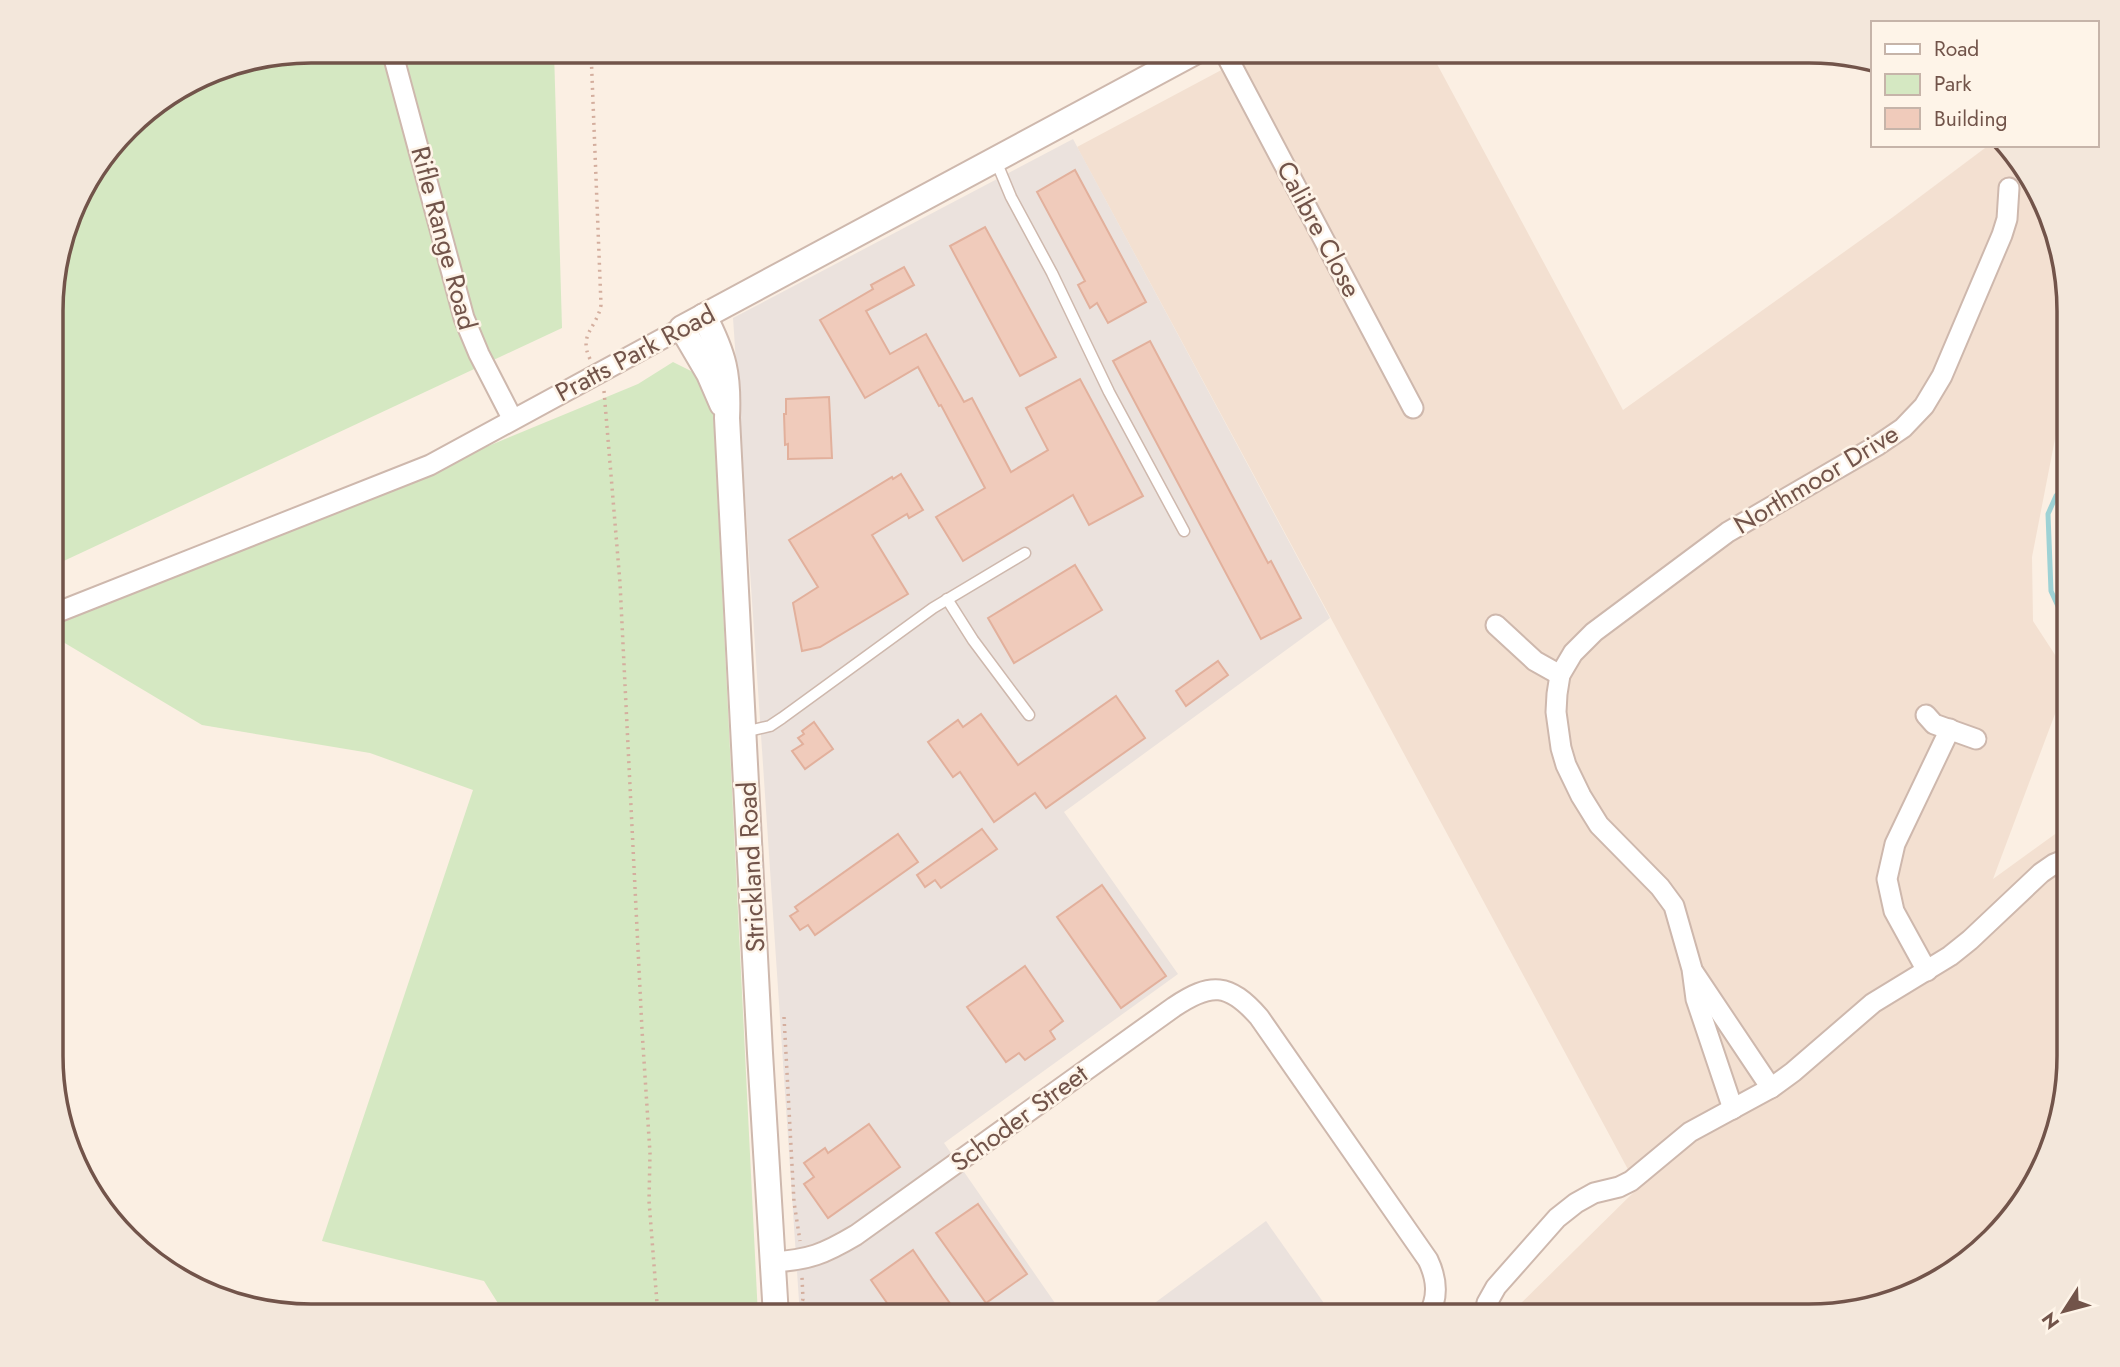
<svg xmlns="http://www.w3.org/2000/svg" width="2120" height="1367" font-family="Jost,sans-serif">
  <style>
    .residential { fill: #f3e0d1 }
    .industrial { fill: #ebe2dd }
    .green { fill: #d5e8c2 }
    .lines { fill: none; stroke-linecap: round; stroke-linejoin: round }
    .stream { stroke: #9ed2d5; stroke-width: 5 }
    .building { fill: #f0cbbb; stroke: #e2b09c; stroke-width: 2 }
    .service-casing { stroke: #ceb8ad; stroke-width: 13 }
    .minor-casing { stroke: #ceb8ad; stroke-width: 23 }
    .tertiary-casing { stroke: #ceb8ad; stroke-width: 28 }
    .path { stroke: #d4ae9e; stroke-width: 3.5; stroke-dasharray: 2 5; stroke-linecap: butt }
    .service { stroke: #fff; stroke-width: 10 }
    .minor { stroke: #fff; stroke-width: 19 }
    .tertiary { stroke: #fff; stroke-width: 24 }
    .labels { text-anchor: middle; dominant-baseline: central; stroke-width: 5; stroke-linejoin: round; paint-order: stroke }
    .street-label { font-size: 26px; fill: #72544a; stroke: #fef4e8 }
    .rim { fill: none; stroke: #72544a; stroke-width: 3.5 }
  </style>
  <rect width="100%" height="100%" fill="#fbefe3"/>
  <!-- residential -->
  <path class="residential" d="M1257,51H1430L1623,410L1893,217L1989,145H2001L2035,181L2069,295V390L2061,408L2032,557L2033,621L2063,667L2064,690L1993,879L2069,824V1072L2056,1139L2025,1201L1939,1282L1825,1316H1518L1514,1310L1638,1188L1077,147Z"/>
  <!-- industrial -->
  <g class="industrial">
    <path d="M1073,139L1330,618L1064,812L1178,974L944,1143L1064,1316H800L733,318Z"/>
    <path d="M1266,1221L1333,1316H1137Z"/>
  </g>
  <!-- green -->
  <g class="green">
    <path d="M311,51H554L562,328L53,566V278L78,196L139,116L212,70Z"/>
    <path d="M673,362L695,373L713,406L758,1316H506L484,1281L322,1241L473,790L370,753L202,725L53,636V626L638,384Z"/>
  </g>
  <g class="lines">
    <!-- stream -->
    <path class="stream" d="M2069,481L2056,496L2048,514L2051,591L2069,630"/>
  </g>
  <!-- building -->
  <g class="building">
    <path d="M1075,170L1146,302L1108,323L1097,303L1090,308L1078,285L1085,281L1037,192Z"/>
    <path d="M985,227L1056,357L1020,376L950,246Z"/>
    <path d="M904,267L914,285L866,311L890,354L926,334L964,402L972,398L1011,472L1048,450L1026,408L1080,379L1143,496L1089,525L1073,495L963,561L936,517L985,488L941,405L939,406L918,367L865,398L820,320L873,289L871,285Z"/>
    <path d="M1150,341L1268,563L1271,561L1301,618L1261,639L1113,361Z"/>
    <path d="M829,397L832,458L788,459V444L785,445L784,414H786V399Z"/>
    <path d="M901,474L923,510L909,518L907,514L872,535L908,594L820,647L802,651L793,603L818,587L789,540L892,477L893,479Z"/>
    <path d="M1075,565L1102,610L1014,663L988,618Z"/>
    <path d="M1218,661L1228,675L1186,706L1176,691Z"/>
    <path d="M1116,696L1145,738L1046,808L1035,793L994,822L960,772L953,777L928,742L958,720L963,727L981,714L1018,765Z"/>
    <path d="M814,722L833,749L805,769L792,751L803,744L798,738L804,734L802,731Z"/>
    <path d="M982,829L997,849L941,888L935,880L925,887L917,875Z"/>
    <path d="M898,834L918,862L815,935L808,925L800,930L790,916L798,911L795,907Z"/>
    <path d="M1102,885L1166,976L1121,1008L1057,917Z"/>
    <path d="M1025,966L1063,1021L1050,1031L1055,1039L1025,1060L1019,1053L1006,1062L967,1007Z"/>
    <path d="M869,1124L900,1167L828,1218L804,1184L814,1177L804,1163L825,1148L828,1153Z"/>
    <path d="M978,1204L1027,1274L986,1303L936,1233Z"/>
    <path d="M913,1250L932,1278L959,1316H869L887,1303L871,1280Z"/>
  </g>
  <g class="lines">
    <!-- service casing -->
    <g class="service-casing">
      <g id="service">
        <path d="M996,161L1011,197L1052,273L1109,392L1184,531"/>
        <path d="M947,599L973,640L1029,715"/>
        <path d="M744,732L770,726L782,718L933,608L1025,553"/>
      </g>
    </g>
    <!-- minor casing -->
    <g class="minor-casing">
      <g id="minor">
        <path d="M392,51L464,318L479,354L512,418"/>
        <path d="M1224,51L1413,408"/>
        <path d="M53,614L430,465L682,328"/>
        <path d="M1496,625L1535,661L1560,675"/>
        <path d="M1926,715L1934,724L1976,739"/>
        <path d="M1927,971L1894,911L1887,879L1895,844L1950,729"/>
        <path d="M1694,973L1771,1088"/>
        <path d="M1733,1109L1696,999L1692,969L1674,906L1660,887L1599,825L1581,796L1566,765L1561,748L1556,712L1557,694L1560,675L1573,653L1594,632L1728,532L1878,445L1903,428L1924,406L1942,376L2002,235L2007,219L2009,188"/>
        <path d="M772,1262C809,1260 824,1254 856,1235L1174,1007C1211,982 1229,983 1259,1017L1428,1260C1437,1279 1439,1297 1428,1316"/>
        <path d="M1484,1316L1487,1303L1496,1287L1557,1218L1576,1203L1594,1193L1619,1187L1631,1181L1690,1132L1771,1088L1793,1072L1873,1003L1950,956L1970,940L2041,873L2054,864L2069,858"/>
      </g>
    </g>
    <!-- tertiary casing -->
    <g class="tertiary-casing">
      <g id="tertiary">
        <path d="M704,316C724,355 729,374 727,418L760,1053L776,1316"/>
        <path d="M722,404L709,374L682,328L1197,51"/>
      </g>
    </g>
    <!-- path -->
    <g class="path">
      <path d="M590,359C578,334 597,328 601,305L591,51"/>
      <path d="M604,391L620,583L642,1030L650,1153L649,1201L658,1316"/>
      <path d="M784,1017L794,1202L800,1241"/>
      <path d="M798,1314L803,1299L802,1277"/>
    </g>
    <!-- service -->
    <use href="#service" class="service"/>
    <!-- minor -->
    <use href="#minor" class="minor"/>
    <!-- tertiary -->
    <use href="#tertiary" class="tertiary"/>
  </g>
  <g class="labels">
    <!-- street labels -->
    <g class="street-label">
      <text transform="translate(1319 229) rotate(62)">Calibre Close</text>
      <text transform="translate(444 238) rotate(75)">Rifle Range Road</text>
      <text transform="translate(635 353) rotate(-28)">Pratts Park Road</text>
      <text transform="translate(1816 479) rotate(-31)">Northmoor Drive</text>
      <text transform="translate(751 867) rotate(-93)">Strickland Road</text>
      <text transform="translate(1019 1118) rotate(-36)">Schoder Street</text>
    </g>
  </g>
  <!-- crop -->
  <path d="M0 0H2120V1367H0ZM311 63H1809A248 248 0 0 1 2057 311V1056A248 248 0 0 1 1809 1304H311A248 248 0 0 1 63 1056V311A248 248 0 0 1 311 63Z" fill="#f3e7db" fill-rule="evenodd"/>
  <path class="rim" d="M311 63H1809A248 248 0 0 1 2057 311V1056A248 248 0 0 1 1809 1304H311A248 248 0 0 1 63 1056V311A248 248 0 0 1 311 63Z"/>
  <!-- legend -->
  <rect x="1871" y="21" width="228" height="126" fill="#fef4e8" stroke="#c6b4a9" stroke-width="2"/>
  <rect x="1885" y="44" width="35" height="10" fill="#ffffff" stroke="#c6b4a9" stroke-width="2"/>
  <text x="1934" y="56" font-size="21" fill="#72544a">Road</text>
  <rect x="1885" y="74" width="35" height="21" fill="#d5e8c2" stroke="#c6b4a9" stroke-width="2"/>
  <text x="1934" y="91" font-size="21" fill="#72544a">Park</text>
  <rect x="1885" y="108" width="35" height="21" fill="#f0cbbb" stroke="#c6b4a9" stroke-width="2"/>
  <text x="1934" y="126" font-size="21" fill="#72544a">Building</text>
  <!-- north arrow -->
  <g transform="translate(2064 1311) rotate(234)" stroke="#fef4e8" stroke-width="5" paint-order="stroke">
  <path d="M0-5L12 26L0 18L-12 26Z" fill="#72544a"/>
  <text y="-10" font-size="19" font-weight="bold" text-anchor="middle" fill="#72544a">N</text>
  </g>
</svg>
